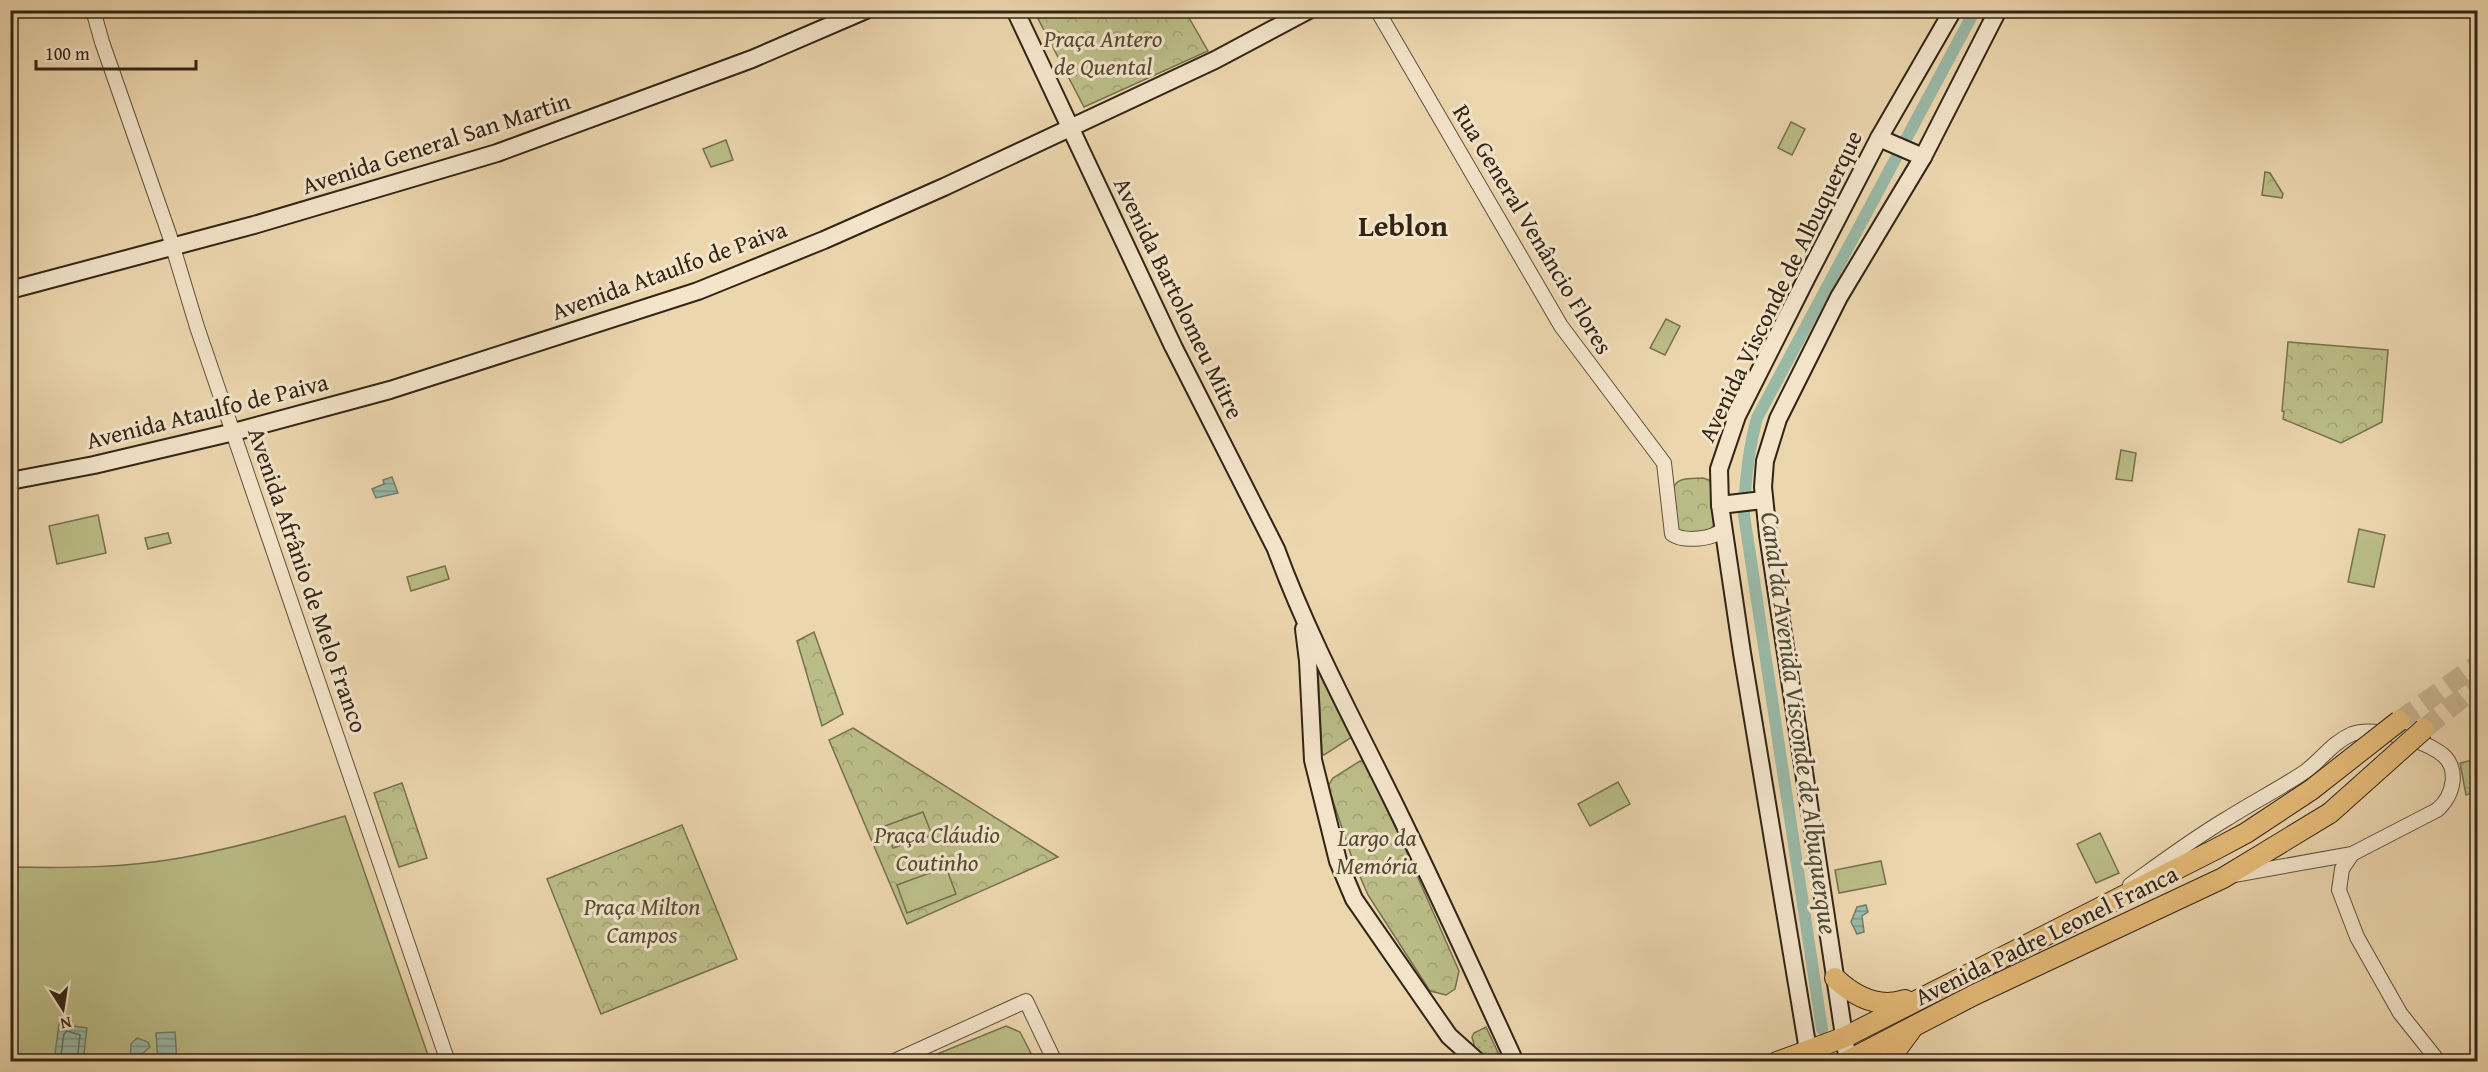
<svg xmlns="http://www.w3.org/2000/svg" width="2488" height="1072" font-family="'Gentium Book Plus',serif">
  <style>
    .grass { fill: url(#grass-dots); stroke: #76714f; stroke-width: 1.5 }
    .park { fill: url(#park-crowns); stroke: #76714f; stroke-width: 1.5 }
    .garden { fill: #bbbd88; stroke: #76714f; stroke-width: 1.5 }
    .water { fill: url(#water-rules); stroke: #707e6d; stroke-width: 1.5 }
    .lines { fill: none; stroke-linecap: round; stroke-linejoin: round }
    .shore { stroke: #666f5e; stroke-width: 1.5 }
    .canal { stroke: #99b9a7; stroke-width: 12 }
    .trunk-tunnel { stroke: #c7b390; stroke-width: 20; stroke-dasharray: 20 10; stroke-linecap: butt }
    .tertiary-casing { stroke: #60513c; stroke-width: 16 }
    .secondary-casing { stroke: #322516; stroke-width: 20 }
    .trunk-casing { stroke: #322516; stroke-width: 22 }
    .tertiary { stroke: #f3e4ca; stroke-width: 14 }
    .secondary { stroke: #f3e4ca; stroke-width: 16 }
    .trunk { stroke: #e6bb77; stroke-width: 20 }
    .trunk-bridge-casing { stroke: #322516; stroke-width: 22; stroke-linecap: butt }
    .trunk-bridge { stroke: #e6bb77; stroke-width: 20 }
    .labels { text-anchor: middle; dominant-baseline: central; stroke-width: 6; stroke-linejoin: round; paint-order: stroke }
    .park-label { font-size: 24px; font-style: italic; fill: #544b32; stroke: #f3e4ca }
    .street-label { font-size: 24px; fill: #322516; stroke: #f3e4ca }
    .water-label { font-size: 26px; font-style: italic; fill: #4c4a3a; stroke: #f3e4ca }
    .district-label { font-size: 30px; font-weight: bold; fill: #322516; stroke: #f3e4ca }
  </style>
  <defs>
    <pattern id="grass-dots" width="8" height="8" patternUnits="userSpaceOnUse" patternTransform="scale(1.5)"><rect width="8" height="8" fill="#bbbd88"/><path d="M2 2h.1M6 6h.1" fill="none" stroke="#a1a275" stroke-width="1.8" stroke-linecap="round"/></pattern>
    <pattern id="park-crowns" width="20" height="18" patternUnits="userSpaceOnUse" patternTransform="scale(1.5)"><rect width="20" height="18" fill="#bbbd88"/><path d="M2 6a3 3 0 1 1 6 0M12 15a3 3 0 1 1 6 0" fill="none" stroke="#a1a275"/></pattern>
    <pattern id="water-rules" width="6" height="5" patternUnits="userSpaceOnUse" patternTransform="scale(1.5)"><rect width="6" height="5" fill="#99b9a7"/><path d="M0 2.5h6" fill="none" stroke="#7d9687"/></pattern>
  </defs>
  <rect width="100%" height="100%" fill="#ecd6ae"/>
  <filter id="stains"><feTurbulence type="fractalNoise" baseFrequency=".00333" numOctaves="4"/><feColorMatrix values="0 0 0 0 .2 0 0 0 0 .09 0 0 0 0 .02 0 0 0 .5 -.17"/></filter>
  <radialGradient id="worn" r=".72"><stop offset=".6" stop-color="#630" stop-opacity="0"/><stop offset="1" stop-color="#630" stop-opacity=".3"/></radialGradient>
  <!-- grass -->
  <path class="grass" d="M1486,1027L1502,1061H1490L1475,1048L1472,1037L1474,1033Z"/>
  <!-- park -->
  <g class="park">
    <path d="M1034,11H1185L1208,51L1084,107Z"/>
    <path d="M2265,172L2270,173L2283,194L2282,198L2262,195Z"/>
    <path d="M2288,342L2388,350L2382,422L2341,443L2283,419L2284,412L2282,411Z"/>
    <path d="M1703,478L1709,480L1712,485L1716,523L1708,531L1683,534L1678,531L1673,489C1677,476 1692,479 1703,478Z"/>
    <path d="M814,632L843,714L822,726L797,641Z"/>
    <path d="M1320,667L1352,737L1324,755L1322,754L1318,670Z"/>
    <path d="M853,728L1058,857L907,924L829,740Z"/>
    <path d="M2477,759V791L2466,795L2460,763Z"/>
    <path d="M1360,761L1367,762L1459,971L1455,989L1446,995L1430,991L1368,895L1352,858L1328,786L1333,778Z"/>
    <path d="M402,783L427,858L399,867L374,793Z"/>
    <path d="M682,825L737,959L601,1014L547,879Z"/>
  </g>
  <!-- garden -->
  <g class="garden">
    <path d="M1791,122L1805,129L1792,155L1778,148Z"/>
    <path d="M726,140L733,160L711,167L703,149Z"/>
    <path d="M1666,319L1680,326L1665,355L1650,348Z"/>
    <path d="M2121,450L2136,453L2132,481L2116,479Z"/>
    <path d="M98,515L106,553L57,564L49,526Z"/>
    <path d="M2359,529L2385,535L2374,587L2348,582Z"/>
    <path d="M168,533L171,543L148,549L145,538Z"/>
    <path d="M445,566L449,579L411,591L407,577Z"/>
    <path d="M1618,782L1630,804L1590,826L1578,804Z"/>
    <path d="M923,812L932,835L893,848L885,826Z"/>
    <path d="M345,816L430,1061L11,1062V867C67,868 124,868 180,858C236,848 291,832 345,816Z"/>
    <path d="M2100,833L2119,873L2096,883L2077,844Z"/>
    <path d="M1881,861L1886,884L1839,893L1835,870Z"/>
    <path d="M946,867L956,894L907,913L897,885Z"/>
    <path d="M1006,1026L1020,1032L1035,1061H920Z"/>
  </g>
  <!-- water -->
  <g class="water">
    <path d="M392,477L398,493L376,498L372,489L384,484L383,480Z"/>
    <path d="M1866,905L1868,912L1862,916L1864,932L1857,934L1851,922L1857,907Z"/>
    <path d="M59,1024L87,1028L83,1061H54Z"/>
    <path d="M175,1032L177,1061H158L156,1033Z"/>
    <path d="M137,1038L148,1042L150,1047L143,1053V1057L150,1061H130L131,1044Z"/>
  </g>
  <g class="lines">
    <!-- shore -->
    <path class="shore" d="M60,1062L64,1034L67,1031L80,1035L77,1062"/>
    <!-- canal -->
    <path class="canal" d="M1822,1029L1744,515C1745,481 1748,451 1757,418L1975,10"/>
    <!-- trunk-tunnel -->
    <g class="trunk-tunnel">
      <path d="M2399,721L2478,664"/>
      <path d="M2424,729L2478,685"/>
    </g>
    <!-- tertiary casing -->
    <g class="tertiary-casing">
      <g id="tertiary">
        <path d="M93,10L102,42L169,234L197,327L448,1062"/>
        <path d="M1377,10L1561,326L1664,463L1672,534C1683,542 1715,540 1723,528"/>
        <path d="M2352,854L2342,869L2339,890L2357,937L2400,1013L2439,1062"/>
        <path d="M2130,885C2162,862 2194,838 2228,818C2253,802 2281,788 2306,771C2322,759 2333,742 2352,734C2373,726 2420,739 2439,752C2461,766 2454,796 2437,810L2352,854L2234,875"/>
        <path d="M892,1062L1026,1001L1055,1062"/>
      </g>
    </g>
    <!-- secondary casing -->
    <g class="secondary-casing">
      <g id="secondary">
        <path d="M1015,10L1173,346L1276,549C1307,634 1351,716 1391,797C1434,884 1474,973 1515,1062"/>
        <path d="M1879,138L1923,157"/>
        <path d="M10,290L254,225L497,153L752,59L866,10"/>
        <path d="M10,481L94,465L234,432L390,390L698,291L824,240L944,187L1215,60L1309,10"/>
        <path d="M1720,505L1763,500"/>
        <path d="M1304,629L1308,661L1313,760L1338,861L1354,899L1449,1036L1478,1062"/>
        <path d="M1810,1062L1742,653L1720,505L1719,469L1737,416L1806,279L1879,138L1953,10"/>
        <path d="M1848,1062L1768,535L1763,487L1765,461L1778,419L1839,297L1923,157L1998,10"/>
        <path d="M1877,1062L1891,1039"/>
      </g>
    </g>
    <!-- trunk casing -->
    <g class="trunk-casing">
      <g id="trunk">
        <path d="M1835,978C1854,996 1878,1009 1905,1000"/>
        <path d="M1777,1062L1845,1037L2216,849L2246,833L2311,790"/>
        <path d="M1845,1062L1974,995L2223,878L2330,813"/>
        <path d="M1892,1062L1897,1049L1911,1030"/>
      </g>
    </g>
    <!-- tertiary -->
    <use href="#tertiary" class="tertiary"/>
    <!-- secondary -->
    <use href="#secondary" class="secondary"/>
    <!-- trunk -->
    <use href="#trunk" class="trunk"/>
    <!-- trunk-bridge casing -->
    <g class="trunk-bridge-casing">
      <g id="trunk-bridge">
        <path d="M2311,790L2399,721"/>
        <path d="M2330,813L2424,729"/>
      </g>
    </g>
    <!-- trunk-bridge -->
    <use href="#trunk-bridge" class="trunk-bridge"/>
  </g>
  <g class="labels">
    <!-- park labels -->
    <g class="park-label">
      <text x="1103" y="38">Praça Antero<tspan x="1103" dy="28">de Quental</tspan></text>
      <text x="937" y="834">Praça Cláudio<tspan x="937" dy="28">Coutinho</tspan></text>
      <text x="1377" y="837">Largo da<tspan x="1377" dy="28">Memória</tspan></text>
      <text x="642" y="906">Praça Milton<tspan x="642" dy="28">Campos</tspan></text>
    </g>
    <!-- street labels -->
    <g class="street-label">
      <text transform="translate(436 143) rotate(-18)">Avenida General San Martin</text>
      <text transform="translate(1533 229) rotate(59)">Rua General Venâncio Flores</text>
      <text transform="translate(669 270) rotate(-20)">Avenida Ataulfo de Paiva</text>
      <text transform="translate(1780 286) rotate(-64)">Avenida Visconde de Albuquerque</text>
      <text transform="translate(1179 298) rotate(64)">Avenida Bartolomeu Mitre</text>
      <text transform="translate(207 411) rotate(-14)">Avenida Ataulfo de Paiva</text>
      <text transform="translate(308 580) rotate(71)">Avenida Afrânio de Melo Franco</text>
      <text transform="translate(2046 935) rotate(-26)">Avenida Padre Leonel Franca</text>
    </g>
    <!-- water labels -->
    <g class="water-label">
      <text transform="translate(1800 723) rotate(82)">Canal da Avenida Visconde de Albuquerque</text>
    </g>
    <!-- district labels -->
    <g class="district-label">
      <text x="1403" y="225">Leblon</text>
    </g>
  </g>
  <!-- margin -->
  <rect width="2488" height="1072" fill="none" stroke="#ecd6ae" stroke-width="36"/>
  <rect x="12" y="12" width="2464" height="1048" fill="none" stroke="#322516" stroke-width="3"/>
  <rect x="18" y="18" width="2452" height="1036" fill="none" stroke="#322516" stroke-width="1.5"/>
  <!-- north arrow -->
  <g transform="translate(63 1009) rotate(168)" stroke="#f3e4ca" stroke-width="4.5" paint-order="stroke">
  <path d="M0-4.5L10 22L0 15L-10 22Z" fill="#322516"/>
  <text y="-9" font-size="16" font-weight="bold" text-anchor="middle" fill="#322516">N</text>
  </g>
  <!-- scale -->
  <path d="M36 60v9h160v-9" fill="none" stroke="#322516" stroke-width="3"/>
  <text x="45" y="60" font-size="18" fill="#322516" stroke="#f3e4ca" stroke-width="4.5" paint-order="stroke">100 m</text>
  <rect width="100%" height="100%" filter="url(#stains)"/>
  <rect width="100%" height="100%" fill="url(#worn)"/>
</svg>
